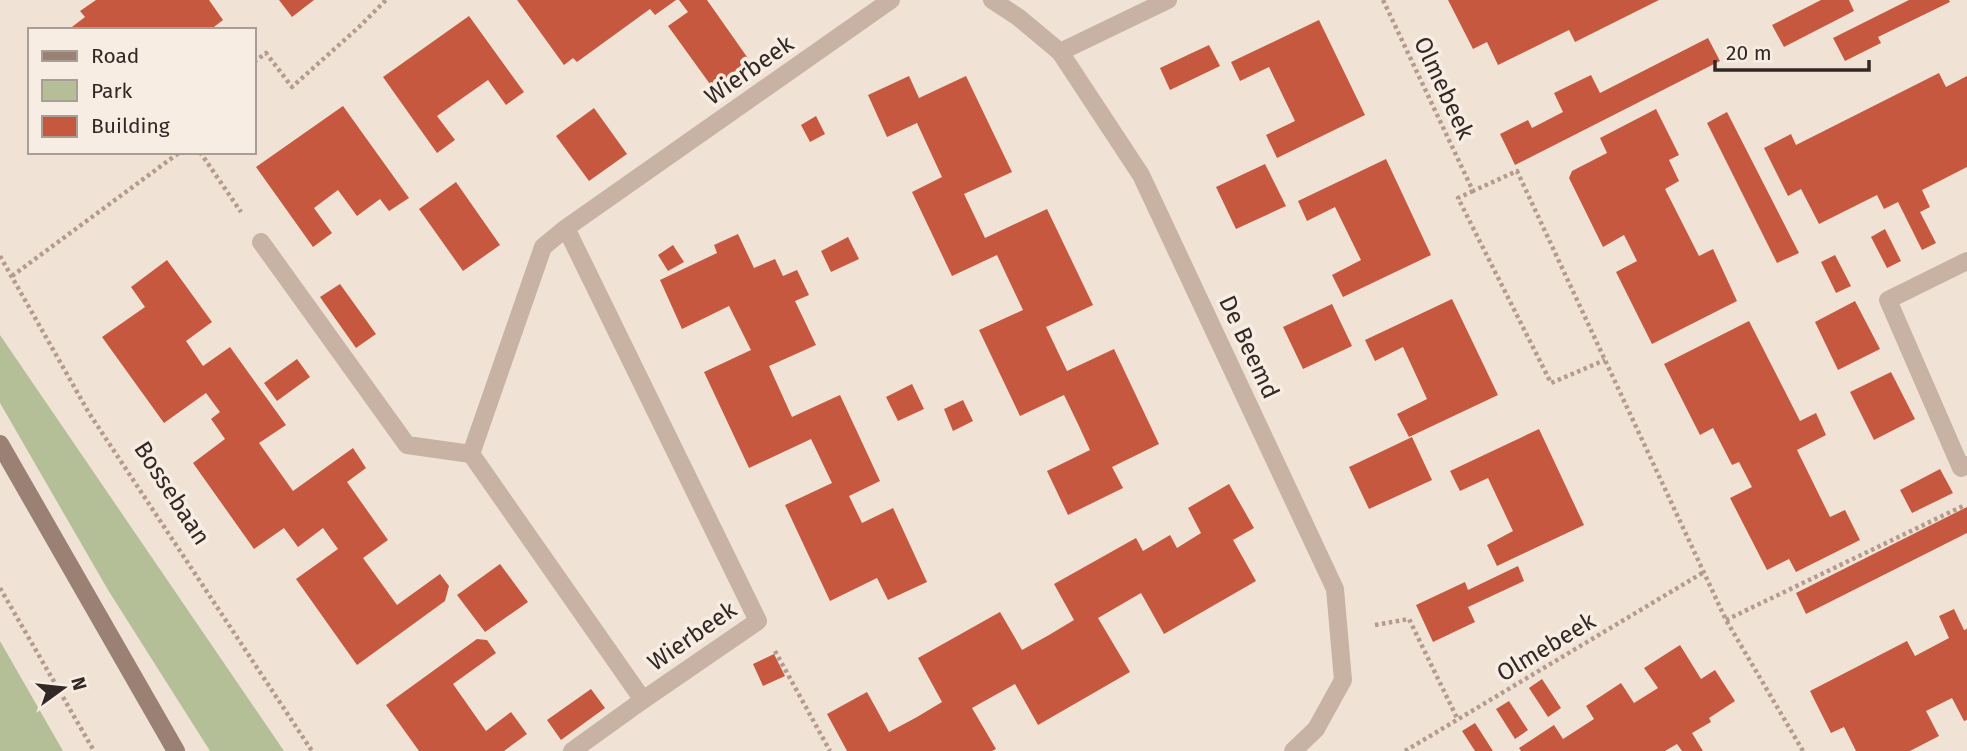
<svg xmlns="http://www.w3.org/2000/svg" width="1967" height="751" font-family="'Fira Sans',sans-serif">
  <style>
    .green { fill: #b4bf97 }
    .building { fill: #c6583f }
    .lines { fill: none; stroke-linecap: round; stroke-linejoin: round }
    .path { stroke: #b49b8d; stroke-width: 4.5; stroke-dasharray: 3.5 3.5; stroke-linecap: butt }
    .street { stroke: #c8b2a3; stroke-width: 18 }
    .secondary { stroke: #9b8074; stroke-width: 18 }
    .labels { text-anchor: middle; dominant-baseline: central; stroke-width: 7; stroke-linejoin: round; paint-order: stroke }
    .street-label { font-size: 24px; fill: #332825; stroke: #f8ede2 }
  </style>
  <rect width="100%" height="100%" fill="#f0e3d6"/>
  <!-- green -->
  <g class="green">
    <path d="M0,335L284,751H210L108,590L0,403Z"/>
    <path d="M0,641L63,751H0Z"/>
  </g>
  <!-- building -->
  <g class="building">
    <path d="M96,0H209L223,20L210,30H68L85,17L80,11Z"/>
    <path d="M279,0H314L292,17Z"/>
    <path d="M517,0H676L655,15L650,9L577,62L573,58L564,65Z"/>
    <path d="M679,0H707L752,64L715,91L668,26L688,12Z"/>
    <path d="M1448,0H1659L1575,42L1569,30L1498,65L1487,42L1473,49Z"/>
    <path d="M1821,0H1849L1854,11L1784,47L1772,25Z"/>
    <path d="M1909,0H1949L1950,2L1878,37L1881,43L1845,61L1833,38Z"/>
    <path d="M469,16L524,92L506,105L488,80L437,116L455,140L437,153L383,77Z"/>
    <path d="M1319,20L1365,115L1277,158L1266,135L1295,121L1269,67L1240,81L1231,62Z"/>
    <path d="M1708,38L1720,61L1515,165L1500,134L1528,120L1532,128L1563,112L1554,93L1591,75L1600,93Z"/>
    <path d="M1209,45L1220,66L1170,90L1160,68Z"/>
    <path d="M1939,73L1946,87L1967,76V167L1922,190L1930,207L1920,212L1936,243L1922,250L1898,202L1884,209L1877,195L1819,224L1801,189L1788,196L1764,148L1791,134L1796,145Z"/>
    <path d="M909,76L919,98L966,76L1012,172L964,194L985,238L1047,209L1093,305L1046,327L1067,371L1114,349L1159,444L1112,467L1123,488L1068,515L1047,471L1090,450L1078,424L1064,395L1020,416L979,330L1023,310L997,255L952,276L912,192L942,177L917,123L887,137L868,95Z"/>
    <path d="M343,106L409,198L389,211L380,199L357,216L338,190L314,208L332,233L313,247L256,167Z"/>
    <path d="M594,108L627,154L589,181L556,136Z"/>
    <path d="M1656,109L1679,155L1669,160L1679,181L1665,189L1699,256L1713,249L1737,301L1652,344L1616,272L1637,261L1624,235L1603,247L1569,178L1572,171L1607,153L1600,138Z"/>
    <path d="M1727,112L1799,253L1777,263L1707,123Z"/>
    <path d="M816,116L825,134L810,142L801,125Z"/>
    <path d="M1386,159L1431,255L1343,297L1332,275L1361,260L1335,207L1307,221L1298,201Z"/>
    <path d="M1265,164L1286,206L1236,229L1216,187Z"/>
    <path d="M456,182L500,245L463,271L419,209Z"/>
    <path d="M1885,229L1901,261L1887,268L1871,237Z"/>
    <path d="M738,234L754,268L775,259L783,276L797,270L809,295L795,301L816,345L769,366L792,417L840,395L880,481L849,496L862,523L893,508L927,582L888,600L877,578L830,601L785,505L832,483L811,439L749,468L704,372L751,350L729,306L682,329L660,280L717,253L714,245Z"/>
    <path d="M848,237L859,259L831,272L821,251Z"/>
    <path d="M673,245L684,262L668,271L658,255Z"/>
    <path d="M1835,255L1851,286L1836,293L1821,262Z"/>
    <path d="M167,260L212,322L186,341L203,366L230,347L286,425L259,443L293,491L353,448L366,468L347,482L388,540L363,558L397,605L440,574L449,586L445,601L357,665L296,579L338,549L323,528L298,547L284,528L254,549L193,463L225,439L211,419L220,412L206,393L164,423L102,337L145,307L131,287Z"/>
    <path d="M340,284L376,334L356,348L320,297Z"/>
    <path d="M1452,299L1498,395L1409,437L1397,414L1427,399L1403,347L1375,361L1365,340Z"/>
    <path d="M1855,301L1880,349L1838,370L1815,322Z"/>
    <path d="M1332,304L1352,346L1303,369L1283,327Z"/>
    <path d="M1749,321L1800,421L1816,413L1826,435L1797,450L1830,517L1845,510L1860,540L1796,572L1789,559L1767,570L1730,498L1752,487L1739,462L1732,465L1713,428L1700,435L1664,364Z"/>
    <path d="M297,359L310,377L277,401L264,383Z"/>
    <path d="M1891,372L1915,419L1874,440L1850,392Z"/>
    <path d="M912,384L924,409L898,421L886,397Z"/>
    <path d="M963,400L973,421L953,431L944,409Z"/>
    <path d="M1539,429L1584,525L1497,566L1487,545L1513,531L1488,478L1460,491L1450,471Z"/>
    <path d="M1412,437L1432,480L1369,509L1349,467Z"/>
    <path d="M1940,469L1953,493L1912,513L1900,490Z"/>
    <path d="M1229,484L1254,528L1233,540L1256,581L1164,634L1141,593L1098,618L1130,672L1038,725L1015,684L972,708L996,749L992,751H847L827,714L867,692L889,732L917,717L942,702L918,658L1000,612L1022,650L1049,635L1074,620L1054,584L1136,538L1143,551L1170,535L1177,548L1201,533L1188,508Z"/>
    <path d="M1967,507V533L1806,614L1796,593Z"/>
    <path d="M500,564L528,602L485,632L457,595Z"/>
    <path d="M1518,566L1524,581L1468,607L1475,622L1433,642L1416,605L1465,582L1468,590Z"/>
    <path d="M1954,609L1964,630L1967,629V720L1964,721L1952,698L1926,711L1939,736L1910,751H1856L1844,727L1831,733L1810,691L1907,641L1915,656L1949,638L1939,616Z"/>
    <path d="M477,639L487,640L496,653L453,684L486,731L511,712L527,734L504,751H419L386,705Z"/>
    <path d="M1680,645L1701,679L1715,670L1735,701L1709,718L1711,722L1692,733L1703,751H1682L1677,744L1665,751H1521L1519,748L1554,725L1563,739L1594,719L1586,706L1621,683L1634,703L1658,688L1644,668Z"/>
    <path d="M774,654L785,676L763,686L753,664Z"/>
    <path d="M1542,679L1561,708L1548,717L1529,688Z"/>
    <path d="M591,689L605,708L561,740L547,720Z"/>
    <path d="M1509,701L1528,730L1515,739L1496,709Z"/>
    <path d="M1475,723L1493,751H1475L1462,731Z"/>
  </g>
  <g class="lines">
    <!-- path -->
    <g class="path">
      <path d="M1383,0L1473,191L1517,171L1726,620L1803,751"/>
      <path d="M254,62L266,53L292,87L359,27L386,0"/>
      <path d="M200,152L241,212"/>
      <path d="M1473,191L1458,198L1551,383L1605,360"/>
      <path d="M0,256L89,413L312,751"/>
      <path d="M12,276L180,152"/>
      <path d="M0,588L94,751"/>
      <path d="M1726,620L1965,505"/>
      <path d="M1375,625L1409,619L1458,720"/>
      <path d="M775,651L830,751"/>
      <path d="M1405,751L1704,572"/>
    </g>
    <!-- street -->
    <g class="street">
      <path d="M992,0L1018,17L1060,52L1141,175L1335,589L1343,680L1316,729L1293,751"/>
      <path d="M1060,52L1168,0"/>
      <path d="M566,228L758,621L643,700L471,454L543,247L566,228L891,0"/>
      <path d="M261,242L407,445L471,454"/>
      <path d="M1967,261L1888,300L1961,468L1967,465"/>
      <path d="M572,751L643,700"/>
    </g>
    <!-- secondary -->
    <path class="secondary" d="M0,444L176,751"/>
  </g>
  <g class="labels">
    <!-- street labels -->
    <g class="street-label">
      <text transform="translate(749 70) rotate(-35)">Wierbeek</text>
      <text transform="translate(1444 88) rotate(65)">Olmebeek</text>
      <text transform="translate(1249 347) rotate(65)">De Beemd</text>
      <text transform="translate(172 493) rotate(57)">Bossebaan</text>
      <text transform="translate(692 636) rotate(-35)">Wierbeek</text>
      <text transform="translate(1546 647) rotate(-31)">Olmebeek</text>
    </g>
  </g>
  <!-- legend -->
  <rect x="28" y="28" width="228" height="126" fill="#f8ede2" stroke="#a99e96" stroke-width="2"/>
  <rect x="42" y="51" width="35" height="10" fill="#9b8074" stroke="#a99e96" stroke-width="2"/>
  <text x="91" y="63" font-size="21" fill="#332825">Road</text>
  <rect x="42" y="80" width="35" height="21" fill="#b4bf97" stroke="#a99e96" stroke-width="2"/>
  <text x="91" y="98" font-size="21" fill="#332825">Park</text>
  <rect x="42" y="116" width="35" height="21" fill="#c6583f" stroke="#a99e96" stroke-width="2"/>
  <text x="91" y="133" font-size="21" fill="#332825">Building</text>
  <!-- north arrow -->
  <g transform="translate(63 688) rotate(75)" stroke="#f8ede2" stroke-width="5" paint-order="stroke">
  <path d="M0-5L12 26L0 18L-12 26Z" fill="#332825"/>
  <text y="-10" font-size="19" font-weight="bold" text-anchor="middle" fill="#332825">N</text>
  </g>
  <!-- scale -->
  <path d="M1715 60v10h154v-10" fill="none" stroke="#332825" stroke-width="3.5"/>
  <text x="1726" y="60" font-size="21" fill="#332825" stroke="#f8ede2" stroke-width="5" paint-order="stroke">20 m</text>
</svg>
